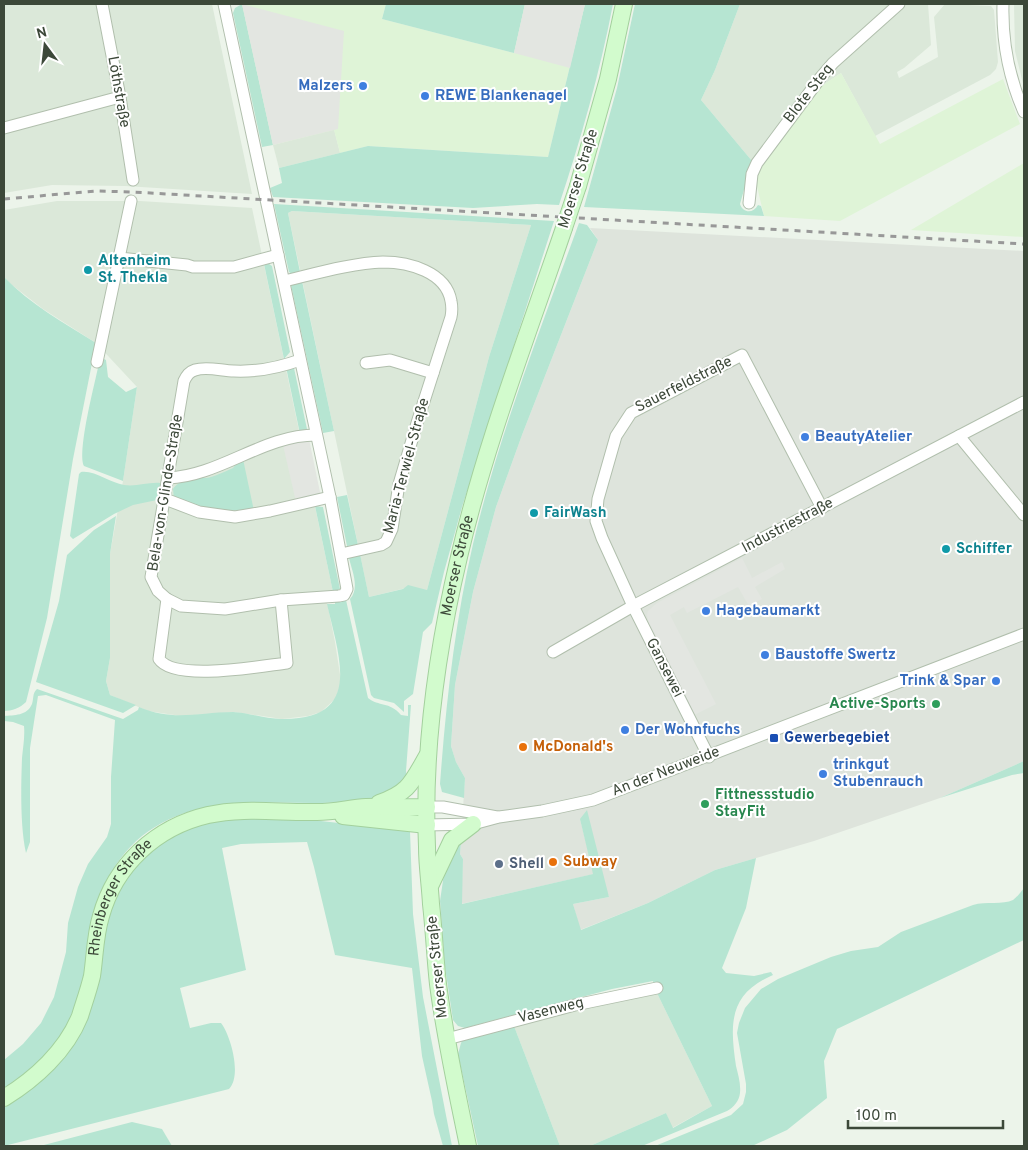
<svg xmlns="http://www.w3.org/2000/svg" width="1028" height="1150" font-family="Overpass,sans-serif">
  <style>
    .residential { fill: #dbe8d9 }
    .commercial { fill: #dff4d7 }
    .industrial { fill: #dee4dc }
    .green { fill: #b6e5d2 }
    .parking { fill: #e3e6e1 }
    .lines { fill: none; stroke-linecap: round; stroke-linejoin: round }
    .minor-casing { stroke: #b1bfad; stroke-width: 13 }
    .secondary-casing { stroke: #a3d09d; stroke-width: 18 }
    .minor { stroke: #fff; stroke-width: 11 }
    .secondary { stroke: #d2fbcd; stroke-width: 16 }
    .rail { stroke: #989898; stroke-width: 3; stroke-dasharray: 6 6; stroke-linecap: butt }
    .secondary-bridge-casing { stroke: #a3d09d; stroke-width: 18; stroke-linecap: butt }
    .secondary-bridge { stroke: #d2fbcd; stroke-width: 16 }
    .shop-dot { fill: #3f7fe0; stroke: #fff; stroke-width: 2 }
    .culture-dot { fill: #0f9aa8; stroke: #fff; stroke-width: 2 }
    .leisure-dot { fill: #2e9e5b; stroke: #fff; stroke-width: 2 }
    .transit-dot { fill: #1a4fb4; stroke: #fff; stroke-width: 2 }
    .food-dot { fill: #e8710a; stroke: #fff; stroke-width: 2 }
    .service-dot { fill: #5c6f8a; stroke: #fff; stroke-width: 2 }
    .labels { text-anchor: middle; dominant-baseline: central; stroke-width: 4; stroke-linejoin: round; paint-order: stroke }
    .shop-label { font-size: 15px; font-weight: bold; fill: #366cbe; stroke: #fff; text-anchor: start }
    .street-label { font-size: 15px; fill: #3c4839; stroke: #fff }
    .culture-label { font-size: 15px; font-weight: bold; fill: #0d838f; stroke: #fff; text-anchor: start }
    .leisure-label { font-size: 15px; font-weight: bold; fill: #27864d; stroke: #fff; text-anchor: end }
    .transit-label { font-size: 15px; font-weight: bold; fill: #164399; stroke: #fff; text-anchor: start }
    .food-label { font-size: 15px; font-weight: bold; fill: #c56008; stroke: #fff; text-anchor: start }
    .service-label { font-size: 15px; font-weight: bold; fill: #4e5e75; stroke: #fff; text-anchor: start }
  </style>
  <rect width="100%" height="100%" fill="#ecf4ea"/>
  <!-- residential -->
  <g class="residential">
    <path d="M4,4H212L252,194L125,186L52,185L4,193Z"/>
    <path d="M740,4H892L830,59L752,161L701,100L715,70Z"/>
    <path d="M906,4H928L931,45L904,68L897,72L899,78L938,57L934,17L945,4L991,6L994,10L998,62L996,69L990,75L875,136L841,73L817,89L832,70Z"/>
    <path d="M1014,4H1024V88L1015,51Z"/>
    <path d="M334,129L340,153L279,168L273,145Z"/>
    <path d="M57,201H140L252,208L333,592H325L335,642L341,681L336,698L321,712L308,716L282,719L235,712L181,716L148,711L110,695L106,681L110,658V554L123,481L137,387L96,343L43,309L12,285L4,277V210Z"/>
    <path d="M292,211L531,225L489,357L427,590L406,588L369,597L288,213Z"/>
    <path d="M656,991L712,1106L672,1128L666,1113L590,1146H560L514,1026Z"/>
  </g>
  <!-- commercial -->
  <g class="commercial">
    <path d="M242,4H386L382,19L514,53L525,4H585L548,157L368,146L340,153L334,130L273,145Z"/>
    <path d="M841,73L880,144L1003,79L1020,124L840,221L764,216L755,178L759,168L782,139L817,89Z"/>
    <path d="M1024,163V237L911,230Z"/>
  </g>
  <!-- industrial -->
  <path class="industrial" d="M590,228L1024,251V761L940,798L814,841L715,870L648,903L580,930L573,904L609,897L580,819L594,874L461,904L463,859L460,854L465,778L456,762L451,746L455,685L473,592L496,507L522,435L598,240Z"/>
  <!-- green -->
  <g class="green">
    <path d="M242,4L273,145L262,147L233,13L235,8Z"/>
    <path d="M386,4H525L514,53L382,19Z"/>
    <path d="M585,4H613C600,72 581,139 559,205L537,204L473,208L273,197L270,188L282,183L279,168L368,146L548,157Z"/>
    <path d="M635,4H740L715,70L701,100L752,161L740,204C743,213 753,214 758,205L761,206L764,216L584,207L617,88Z"/>
    <path d="M274,204L554,221L462,507L444,572L432,623L423,632L413,694L404,701V712L394,703L374,698L371,695L350,599C360,588 352,571 349,558L360,554L369,597L403,589L408,585L427,590L489,357L531,225L292,211L288,213L300,272L292,274L289,272Z"/>
    <path d="M579,223L587,225L598,240L522,435L496,507L473,592L455,685L451,746L456,762L465,778L464,798L442,792L440,784C446,703 455,622 473,544C499,434 541,328 579,223Z"/>
    <path d="M264,264H269L272,266L290,352L284,359Z"/>
    <path d="M4,277C30,304 64,323 96,343L73,459L47,618L26,702C20,708 12,711 4,711Z"/>
    <path d="M302,281L334,431L323,433L291,285Z"/>
    <path d="M104,359L106,360L108,377L126,392L137,387L123,481L84,466C77,451 95,383 99,363Z"/>
    <path d="M286,367L294,368L307,429L300,434Z"/>
    <path d="M243,459L254,511L247,513L243,510L208,511L174,499L173,489C181,478 194,478 206,478C214,477 226,471 233,468L237,463Z"/>
    <path d="M81,472C95,470 110,483 124,485C136,487 148,482 160,483L159,497L157,500L133,505L114,514L73,539L70,536L79,474Z"/>
    <path d="M347,495L358,545L347,546L337,497Z"/>
    <path d="M315,506L323,507L340,589L333,592Z"/>
    <path d="M116,516L110,554V658L106,681L110,695L136,705L123,713L36,682L59,601L67,555L94,530Z"/>
    <path d="M346,600L368,698C379,707 389,701 401,715L408,716V705H411L406,771L407,780C400,785 387,798 380,800C370,803 357,802 346,802C276,807 202,789 142,836C110,862 94,902 88,941C86,958 85,977 80,994C71,1024 51,1054 26,1074C20,1080 11,1084 4,1088V1060L23,1044L41,1023L54,997L66,952L68,923L78,887L88,864L107,837L111,824V777L115,720L46,695L38,696L30,748V842L26,853C20,826 21,786 22,758C23,747 25,737 24,726L13,722L4,721V716C14,715 27,716 32,704C34,698 32,694 37,689L123,719L138,710L139,707C175,722 198,712 233,712C250,713 266,719 282,719C364,720 339,657 327,604H335V601Z"/>
    <path d="M1024,761V773L1012,775L940,798Z"/>
    <path d="M587,810L609,897L573,904L581,930L648,903L715,870L756,858L746,908L722,968L726,973L754,976L771,972L773,975C728,994 730,1025 736,1066C738,1074 741,1084 740,1093C739,1101 734,1107 727,1111L642,1146H590L666,1113L673,1128L712,1106L656,991L653,981L612,989L465,1028L458,1026L453,1020L445,967L440,901L446,860L461,842L460,854L463,859L462,904L593,874L580,819Z"/>
    <path d="M268,817L321,821L410,831L413,914L423,997L452,1146H443L434,1114L432,1101L422,1056L412,968L335,955L314,867L307,842L241,844L222,848L246,970L180,988L190,1028L211,1023H221C231,1036 242,1076 229,1089L4,1146V1108L21,1096L56,1065L111,911C113,904 116,896 119,890C138,854 178,827 217,820C234,817 251,818 268,817Z"/>
    <path d="M1024,888V940L837,1029L824,1061L827,1098L787,1130L752,1146H655L731,1115L743,1104L746,1092V1084L737,1033L739,1023L745,1008L761,989L778,979L831,957L851,951L878,947L901,932L973,905C986,901 1003,905 1013,900C1017,897 1021,892 1024,888Z"/>
    <path d="M514,1026L560,1146H478L458,1054L461,1043L465,1036Z"/>
    <path d="M132,1122L162,1129L172,1146H40Z"/>
  </g>
  <!-- parking -->
  <g class="parking">
    <path d="M242,4L344,31L338,129L273,145Z"/>
    <path d="M525,4H585L570,68L514,53Z"/>
    <path d="M309,439L321,497L296,502L283,445Z"/>
    <path d="M742,558L752,578L782,562L785,569L755,587L762,599L749,606L738,587L687,613L684,607L670,615L716,704L694,715L649,625L647,615L648,611L657,603Z"/>
  </g>
  <g class="lines">
    <!-- minor casing -->
    <g class="minor-casing">
      <g id="minor">
        <path d="M102,4L120,97L133,180"/>
        <path d="M224,4L330,497L347,589L344,595L339,596L281,600L225,609L181,606L167,599L158,591L151,577L184,381C187,375 189,372 195,370C207,366 222,371 234,371C257,372 278,368 300,360"/>
        <path d="M1003,4C1002,41 1009,78 1024,112"/>
        <path d="M4,128L120,97"/>
        <path d="M749,203L752,174L757,163L821,77L833,63L899,4"/>
        <path d="M119,258L187,265L193,267H234L278,255"/>
        <path d="M284,281C314,274 352,263 383,262C409,262 446,272 451,301C452,306 452,312 451,317L417,423L399,484L392,529L386,542L381,545L341,554"/>
        <path d="M97,362L131,201"/>
        <path d="M366,363L390,360L433,373"/>
        <path d="M959,436L1024,515"/>
        <path d="M168,478C220,476 263,435 316,435"/>
        <path d="M165,499L199,512L235,517L270,511L330,497"/>
        <path d="M167,599L159,659C174,682 261,666 287,663L281,600"/>
        <path d="M553,652L633,606L1024,402"/>
        <path d="M709,757L633,606L602,538L596,521L598,499L616,436L631,413L742,355L822,508"/>
        <path d="M427,807H443L497,817"/>
        <path d="M427,825L473,824L499,817L542,811L593,800L1024,634"/>
        <path d="M447,1039L575,1005L657,988"/>
      </g>
    </g>
    <!-- secondary casing -->
    <g class="secondary-casing">
      <g id="secondary">
        <path d="M578,186L608,79L624,4"/>
        <path d="M379,803C409,793 412,782 427,756"/>
        <path d="M343,816L427,825"/>
        <path d="M431,884L452,840L473,824"/>
        <path id="s1" d="M4,1098C35,1079 66,1051 80,1016C84,1003 89,989 92,976C95,956 95,935 101,916C115,865 156,827 208,815C243,807 281,813 317,812C334,812 350,808 366,807C386,806 407,808 427,807"/>
        <path id="s2" d="M468,1146C457,1092 445,1038 438,984C435,957 434,930 431,904C430,885 427,866 427,847C423,752 437,650 459,557C485,445 527,337 564,228"/>
      </g>
    </g>
    <!-- minor -->
    <use href="#minor" class="minor"/>
    <!-- secondary -->
    <use href="#secondary" class="secondary"/>
    <!-- rail -->
    <path class="rail" d="M4,199L96,191L133,192L1024,244"/>
    <!-- secondary-bridge casing -->
    <g class="secondary-bridge-casing">
      <path id="secondary-bridge" d="M564,228L578,186"/>
    </g>
    <!-- secondary-bridge -->
    <use href="#secondary-bridge" class="secondary-bridge"/>
  </g>
  <!-- markers -->
  <g class="shop-dot">
    <circle cx="363" cy="86" r="5"/>
    <circle cx="425" cy="96" r="5"/>
    <circle cx="805" cy="437" r="5"/>
    <circle cx="706" cy="611" r="5"/>
    <circle cx="765" cy="655" r="5"/>
    <circle cx="996" cy="681" r="5"/>
    <circle cx="625" cy="730" r="5"/>
    <circle cx="823" cy="774" r="5"/>
  </g>
  <g class="culture-dot">
    <circle cx="88" cy="270" r="5"/>
    <circle cx="534" cy="513" r="5"/>
    <circle cx="946" cy="549" r="5"/>
  </g>
  <g class="leisure-dot">
    <circle cx="936" cy="704" r="5"/>
    <circle cx="705" cy="804" r="5"/>
  </g>
  <rect class="transit-dot" x="769" y="733" width="10" height="10" rx="2.5"/>
  <g class="food-dot">
    <circle cx="523" cy="747" r="5"/>
    <circle cx="553" cy="862" r="5"/>
  </g>
  <circle class="service-dot" cx="499" cy="864" r="5"/>
  <g class="labels">
    <!-- shop labels -->
    <g class="shop-label">
      <text x="353" y="86" text-anchor="end">Malzers</text>
      <text x="435" y="96">REWE Blankenagel</text>
      <text x="815" y="437">BeautyAtelier</text>
      <text x="716" y="611">Hagebaumarkt</text>
      <text x="775" y="655">Baustoffe Swertz</text>
      <text x="986" y="681" text-anchor="end">Trink &amp; Spar</text>
      <text x="635" y="730">Der Wohnfuchs</text>
      <text x="833" y="765">trinkgut<tspan x="833" dy="17">Stubenrauch</tspan></text>
    </g>
    <!-- street labels -->
    <g class="street-label">
      <text transform="translate(118 92) rotate(80)">Löthstraße</text>
      <text transform="translate(809 94) rotate(-52)">Blote Steg</text>
      <text transform="translate(579 179) rotate(-73)">Moerser Straße</text>
      <text transform="translate(684 385) rotate(-27)">Sauerfeldstraße</text>
      <text transform="translate(407 466) rotate(-75)">Maria-Terwiel-Straße</text>
      <text transform="translate(166 493) rotate(-81)">Bela-von-Glinde-Straße</text>
      <text transform="translate(788 526) rotate(-28)">Industriestraße</text>
      <text stroke="none"><textPath href="#s2" startOffset="586">Moerser Straße</textPath></text>
      <text transform="translate(664 668) rotate(63)">Gansewei</text>
      <text transform="translate(666 772) rotate(-21)">An der Neuweide</text>
      <text stroke="none"><textPath href="#s1" startOffset="241">Rheinberger Straße</textPath></text>
      <text transform="translate(438 967) rotate(-96)">Moerser Straße</text>
      <text transform="translate(551 1011) rotate(-14)">Vasenweg</text>
    </g>
    <!-- culture labels -->
    <g class="culture-label">
      <text x="98" y="261">Altenheim<tspan x="98" dy="17">St. Thekla</tspan></text>
      <text x="544" y="513">FairWash</text>
      <text x="956" y="549">Schiffer</text>
    </g>
    <!-- leisure labels -->
    <g class="leisure-label">
      <text x="926" y="704">Active-Sports</text>
      <text x="715" y="795" text-anchor="start">Fittnessstudio<tspan x="715" dy="17">StayFit</tspan></text>
    </g>
    <!-- transit labels -->
    <g class="transit-label">
      <text x="784" y="738">Gewerbegebiet</text>
    </g>
    <!-- food labels -->
    <g class="food-label">
      <text x="533" y="747">McDonald's</text>
      <text x="563" y="862">Subway</text>
    </g>
    <!-- service labels -->
    <g class="service-label">
      <text x="509" y="864">Shell</text>
    </g>
  </g>
  <!-- border -->
  <rect width="1028" height="1150" fill="none" stroke="#3c4839" stroke-width="10"/>
  <!-- north arrow -->
  <g transform="translate(45 45) rotate(345)" stroke="#ffffff" stroke-width="4" paint-order="stroke">
  <path d="M0-4L9 19L0 12L-9 19Z" fill="#3c4839"/>
  <text y="-8" font-size="14" font-weight="bold" text-anchor="middle" fill="#3c4839">N</text>
  </g>
  <!-- scale -->
  <path d="M848 1120v8h155v-8" fill="none" stroke="#3c4839" stroke-width="2.5"/>
  <text x="856" y="1120" font-size="15" fill="#3c4839" stroke="#ffffff" stroke-width="4" paint-order="stroke">100 m</text>
</svg>
